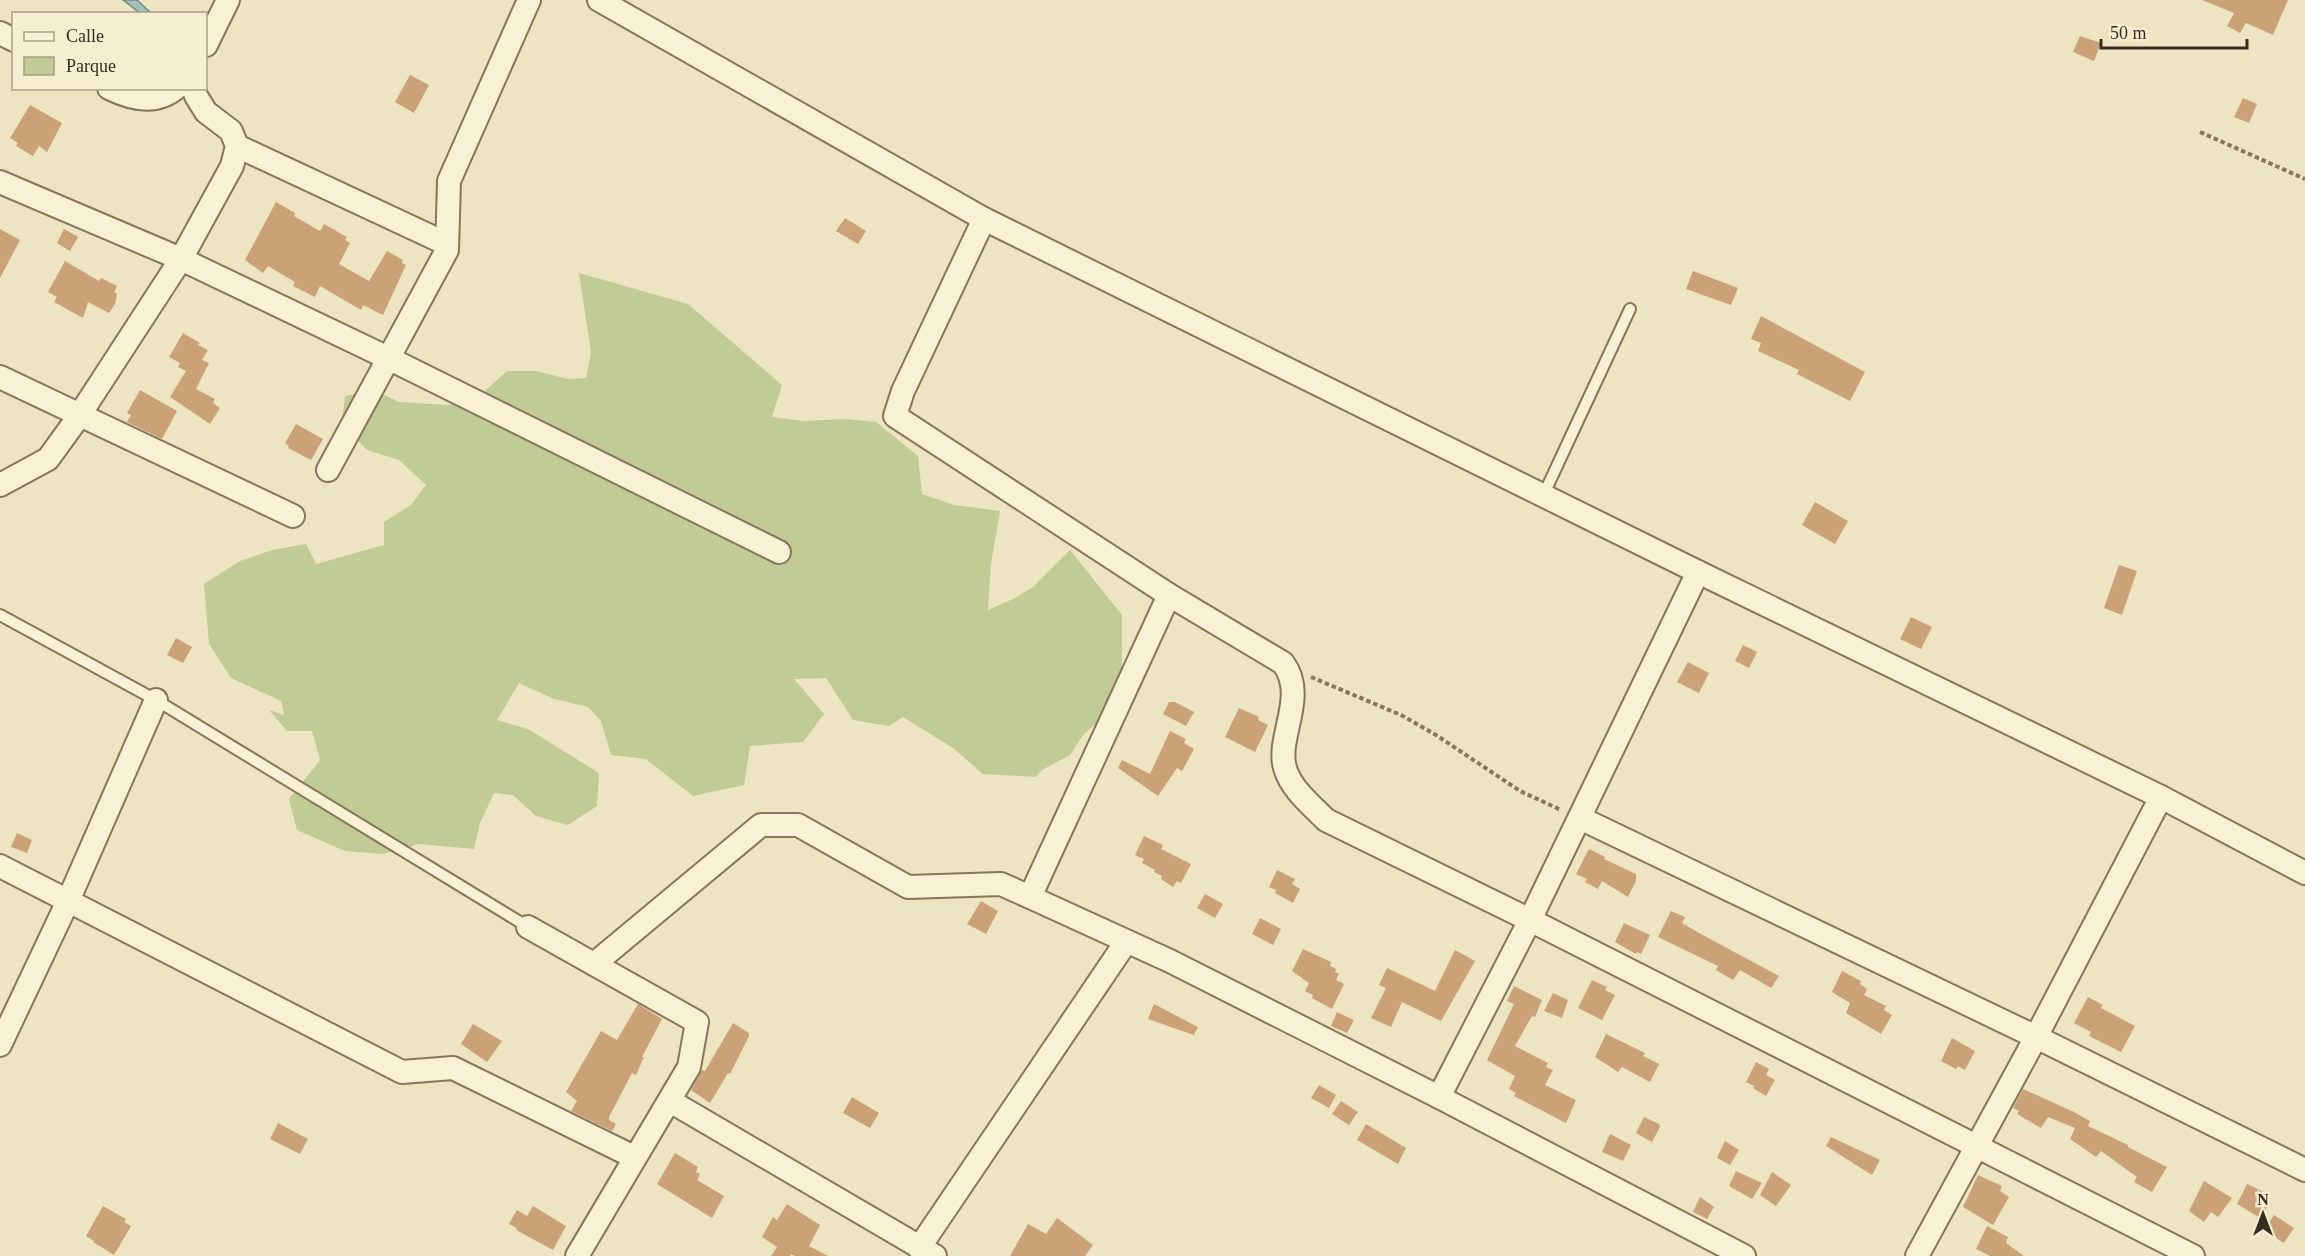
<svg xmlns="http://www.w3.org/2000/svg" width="2305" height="1256" font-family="'Times New Roman',serif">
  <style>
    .green { fill: #c0cb96 }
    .water { fill: #a4c0ba; stroke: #6b8e88; stroke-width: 1.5 }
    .building { fill: #cba278 }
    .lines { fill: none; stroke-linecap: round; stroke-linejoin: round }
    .service-casing { stroke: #877659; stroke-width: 14 }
    .minor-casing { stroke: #877659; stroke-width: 26 }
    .path { stroke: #877659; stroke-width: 4; stroke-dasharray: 4.5 3; stroke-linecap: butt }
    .service { stroke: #f8f1d5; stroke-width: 10 }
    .minor { stroke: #f8f1d5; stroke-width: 22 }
  </style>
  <rect width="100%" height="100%" fill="#ede4c2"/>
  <!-- green -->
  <path class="green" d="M579,273L688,304L782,385L772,417L804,421L845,419L876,422L918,456L922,494L954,505L1000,511L991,564L988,610L1015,598L1033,587L1070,550L1122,615V673L1109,712L1084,734L1070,755L1042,770L1036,777L983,774L953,748L903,717L889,726L853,720L826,678L794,679L824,714L803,742L750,746L744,785L693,796L646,759L611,755L601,721L588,707L554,699L519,683L497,720L528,729L599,773L597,806L568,825L536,816L513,795L494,793L480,823L474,849L419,844L383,854L345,851L297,830L289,799L320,760L312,731H287L269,710L284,715L281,701L231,678L209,644L204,584L240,561L272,550L306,544L316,564L384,545V522L411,505L426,485L399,460L367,450L342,422L345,396L373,390L399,402L447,405L475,400L507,371H535L569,379L586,378L591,352Z"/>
  <!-- water -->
  <path class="water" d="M123,0H137L151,13H140Z"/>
  <!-- building -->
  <g class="building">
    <path d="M2202,0H2288L2273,35L2246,23L2240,33L2227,26L2234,13Z"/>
    <path d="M2080,36L2101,43L2094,61L2073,52Z"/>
    <path d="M410,75L429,85L414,113L395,102Z"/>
    <path d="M2243,98L2257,104L2249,123L2234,117Z"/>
    <path d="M30,105L62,123L47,152L39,146L33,156L16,146L18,143L10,138Z"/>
    <path d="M276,202L295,213L294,216L320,231L324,224L347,237L345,240L350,243L339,264L369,281L387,251L403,260L402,263L406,265L383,315L363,305L361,310L320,286L315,297L293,286L295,282L268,266L263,273L245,260Z"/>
    <path d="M845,218L866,231L858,244L836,231Z"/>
    <path d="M0,229L20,240L0,278Z"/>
    <path d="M64,229L78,237L70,251L57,243Z"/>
    <path d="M65,261L99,281L101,278L117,286L114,292L117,294L115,304L109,313L88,302L83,318L54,302L57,297L48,292Z"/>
    <path d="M1693,271L1738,288L1731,305L1686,289Z"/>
    <path d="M1761,316L1865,372L1850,401L1797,374L1799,370L1758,351L1761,343L1751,339Z"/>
    <path d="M183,333L200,343L198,345L208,350L202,360L209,363L196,389L215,399L213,403L220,408L210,424L170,397L186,371L178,367L180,363L169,357Z"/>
    <path d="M140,390L177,411L162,439L127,422L131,415L127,413Z"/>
    <path d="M296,424L323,439L311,460L288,448L289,446L285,443Z"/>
    <path d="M1815,502L1848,521L1835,544L1802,525Z"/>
    <path d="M2119,565L2137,571L2122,615L2104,608Z"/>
    <path d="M1911,617L1932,627L1921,649L1900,639Z"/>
    <path d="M176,638L192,647L183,663L167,655Z"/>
    <path d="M1743,645L1757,652L1749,668L1735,661Z"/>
    <path d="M1688,662L1709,673L1699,693L1677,682Z"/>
    <path d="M1169,702H1175L1194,712L1186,726L1163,714Z"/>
    <path d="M1239,708L1259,717L1258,720L1268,725L1255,752L1225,737Z"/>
    <path d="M1170,731L1186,739L1184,743L1194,749L1182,771L1177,768L1158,796L1118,768L1122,760L1150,774Z"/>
    <path d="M17,833L32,840L27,853L11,847Z"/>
    <path d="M1144,836L1163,845L1161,849L1191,864L1181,883L1177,881L1173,887L1161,879L1162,876L1154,872L1155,870L1142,863L1144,859L1135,855Z"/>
    <path d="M1589,849L1605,857L1604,859L1636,874V881L1628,897L1602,881L1598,889L1585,882L1587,879L1576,874Z"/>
    <path d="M1277,870L1295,879L1292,884L1300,889L1293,903L1275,893L1276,890L1269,887Z"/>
    <path d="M1205,894L1223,904L1215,918L1197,908Z"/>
    <path d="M981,901L998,911L986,934L967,924Z"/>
    <path d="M1671,911L1685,917L1682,923L1699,933L1779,976L1771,988L1740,970L1733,980L1716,970L1718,966L1658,937Z"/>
    <path d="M1260,918L1281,929L1273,945L1252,934Z"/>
    <path d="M1624,923L1650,935L1641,954L1637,952L1636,954L1615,942Z"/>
    <path d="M1303,949L1331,962L1330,966L1336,969L1335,972L1339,974L1336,980L1344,984L1332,1009L1312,998L1313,995L1305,991L1309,983L1292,971Z"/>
    <path d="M1455,950L1475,961L1441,1021L1402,1002L1391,1027L1371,1018L1386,988L1379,985L1387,968L1435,991Z"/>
    <path d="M1842,971L1861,981L1860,984L1867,989L1864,995L1886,1006L1884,1010L1892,1015L1881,1034L1846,1013L1850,1003L1832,992Z"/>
    <path d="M1592,980L1607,987L1605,990L1615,995L1602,1020L1578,1008Z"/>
    <path d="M1514,986L1542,1000L1535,1017L1532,1016L1515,1046L1548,1063L1546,1067L1553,1070L1545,1085L1576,1100L1566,1123L1514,1096L1516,1093L1509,1089L1515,1076L1487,1060L1514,1004L1507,1001Z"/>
    <path d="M1553,993L1568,1000L1562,1018L1544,1011Z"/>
    <path d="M2088,997L2103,1005L2101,1008L2135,1026L2121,1052L2089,1036L2091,1032L2074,1023Z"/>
    <path d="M638,1004L662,1019L642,1057H644L636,1075L632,1073L609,1117V1120L616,1124L612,1131L571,1111L577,1101L566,1092L601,1031L617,1040Z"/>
    <path d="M1154,1004L1198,1027L1194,1035L1148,1019Z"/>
    <path d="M1337,1012L1354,1020L1347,1033L1331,1026Z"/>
    <path d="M733,1023L749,1033V1036L730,1074L728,1073L710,1103L691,1090L702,1070L705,1071Z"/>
    <path d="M473,1024L502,1041L487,1062L461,1044Z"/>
    <path d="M1606,1034L1645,1053L1643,1056L1659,1064L1650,1082L1622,1067L1618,1072L1595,1057Z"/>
    <path d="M1952,1038L1975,1051L1965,1070L1958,1066L1956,1069L1941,1061Z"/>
    <path d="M1756,1062L1769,1069L1766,1075L1775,1080L1766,1096L1753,1088L1754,1086L1746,1082Z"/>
    <path d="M1319,1085L1336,1095L1329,1108L1311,1098Z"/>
    <path d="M2023,1089L2074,1112L2090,1121L2088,1126L2128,1145V1147L2167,1167L2152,1192L2134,1182L2137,1177L2101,1151L2096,1157L2070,1139L2075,1128L2048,1117L2041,1128L2017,1114L2019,1111L2013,1108Z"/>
    <path d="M852,1097L879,1113L870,1128L843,1113Z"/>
    <path d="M1341,1101L1358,1112L1349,1125L1332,1114Z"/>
    <path d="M1644,1117L1659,1124L1660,1127L1652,1142L1636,1133Z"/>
    <path d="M278,1123L308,1139L300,1154L270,1139Z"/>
    <path d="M1366,1124L1406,1148L1398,1164L1357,1140Z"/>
    <path d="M1610,1134L1631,1145L1623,1161L1602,1152Z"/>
    <path d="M1831,1137L1880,1160L1872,1175L1826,1146Z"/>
    <path d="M1725,1141L1739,1150L1730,1165L1717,1158Z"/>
    <path d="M675,1153L698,1167L696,1172L700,1174L697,1180L724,1196L712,1218L657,1184Z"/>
    <path d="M1736,1171L1762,1183L1752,1199L1729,1186Z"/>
    <path d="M1772,1172L1791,1185L1776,1206L1760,1195Z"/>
    <path d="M1978,1175L2002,1186L2000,1191L2009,1197L1993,1225L1963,1207Z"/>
    <path d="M2204,1181L2232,1198L2218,1217L2211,1212L2204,1222L2189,1211Z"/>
    <path d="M2247,1184L2266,1193L2263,1199L2270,1203L2260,1218L2237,1204Z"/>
    <path d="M1700,1197L1714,1207L1707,1219L1693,1212Z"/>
    <path d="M787,1204L820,1225L809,1246L828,1256H795L791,1254L790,1256H771L777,1247L762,1237L773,1217L777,1220Z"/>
    <path d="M103,1206L126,1219L124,1222L131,1226L114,1255L93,1242L94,1241L86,1236Z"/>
    <path d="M533,1206L566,1226L553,1250L516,1230L517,1228L509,1224L517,1210L527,1216Z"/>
    <path d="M2274,1215L2294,1228L2284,1243L2264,1231Z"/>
    <path d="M1057,1218L1093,1245L1085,1256H1010L1028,1224L1046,1234Z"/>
    <path d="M1987,1226L2008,1237L2006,1243L2024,1256H1990L1976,1249Z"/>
  </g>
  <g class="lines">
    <!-- service casing -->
    <g class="service-casing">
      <g id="service">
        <path d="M1543,496L1630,309"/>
        <path d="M0,615L156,700L528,927"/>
      </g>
    </g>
    <!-- minor casing -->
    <g class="minor-casing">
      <g id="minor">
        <path d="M599,0L984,219L1698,572L2161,797L2305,873"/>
        <path d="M0,33L14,40"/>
        <path d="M206,45L228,0"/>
        <path d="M109,88C131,99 156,105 176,88"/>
        <path d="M237,146L447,244"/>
        <path d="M0,182L181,259L388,358L779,552"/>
        <path d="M984,219L903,391L895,416L1169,595L1030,897"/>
        <path d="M0,377L293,516"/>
        <path d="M328,470L447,250L449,181L529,0"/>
        <path d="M0,485L48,459L77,419L181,259L232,166L237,146L231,131L206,112L196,96L193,88"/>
        <path d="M1169,595L1283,663C1308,696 1276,737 1285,768C1291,789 1311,805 1326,820L1530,920L2193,1256"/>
        <path d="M1580,818L2036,1037L2305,1170"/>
        <path d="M0,866L402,1072L453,1068L634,1157"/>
        <path d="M528,927L697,1022L689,1067L577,1256"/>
        <path d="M594,964L761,825H798L908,887L1001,884L1030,897L1170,961L1439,1097L1744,1256"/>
        <path d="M0,1045L68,901L156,700"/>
        <path d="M1439,1097L1530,920L1698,572"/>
        <path d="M670,1101L935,1256"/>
        <path d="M919,1248L1126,942"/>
        <path d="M1917,1256L2036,1037L2161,797"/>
      </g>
    </g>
    <!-- path -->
    <g class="path">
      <path d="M2200,132L2305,179"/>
      <path d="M1311,677L1401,715L1436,735L1520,791L1561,810"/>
    </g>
    <!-- service -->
    <use href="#service" class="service"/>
    <!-- minor -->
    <use href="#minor" class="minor"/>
  </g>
  <!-- legend -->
  <rect x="12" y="12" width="195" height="78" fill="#f5eed1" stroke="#a9a089" stroke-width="1.5"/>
  <rect x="24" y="32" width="30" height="9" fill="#f8f1d5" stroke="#a9a089" stroke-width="1.5"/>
  <text x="66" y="42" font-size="18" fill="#372c1d">Calle</text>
  <rect x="24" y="57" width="30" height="18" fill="#c0cb96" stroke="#a9a089" stroke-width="1.5"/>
  <text x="66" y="72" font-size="18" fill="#372c1d">Parque</text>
  <!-- north arrow -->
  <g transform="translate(2263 1214)" stroke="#f5eed1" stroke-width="4.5" paint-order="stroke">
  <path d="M0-4.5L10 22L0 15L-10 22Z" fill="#372c1d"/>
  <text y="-9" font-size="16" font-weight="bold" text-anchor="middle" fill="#372c1d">N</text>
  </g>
  <!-- scale -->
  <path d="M2101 39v9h146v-9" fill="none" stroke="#372c1d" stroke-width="3"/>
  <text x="2110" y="39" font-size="18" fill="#372c1d" stroke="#f5eed1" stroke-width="4.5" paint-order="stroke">50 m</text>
</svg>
